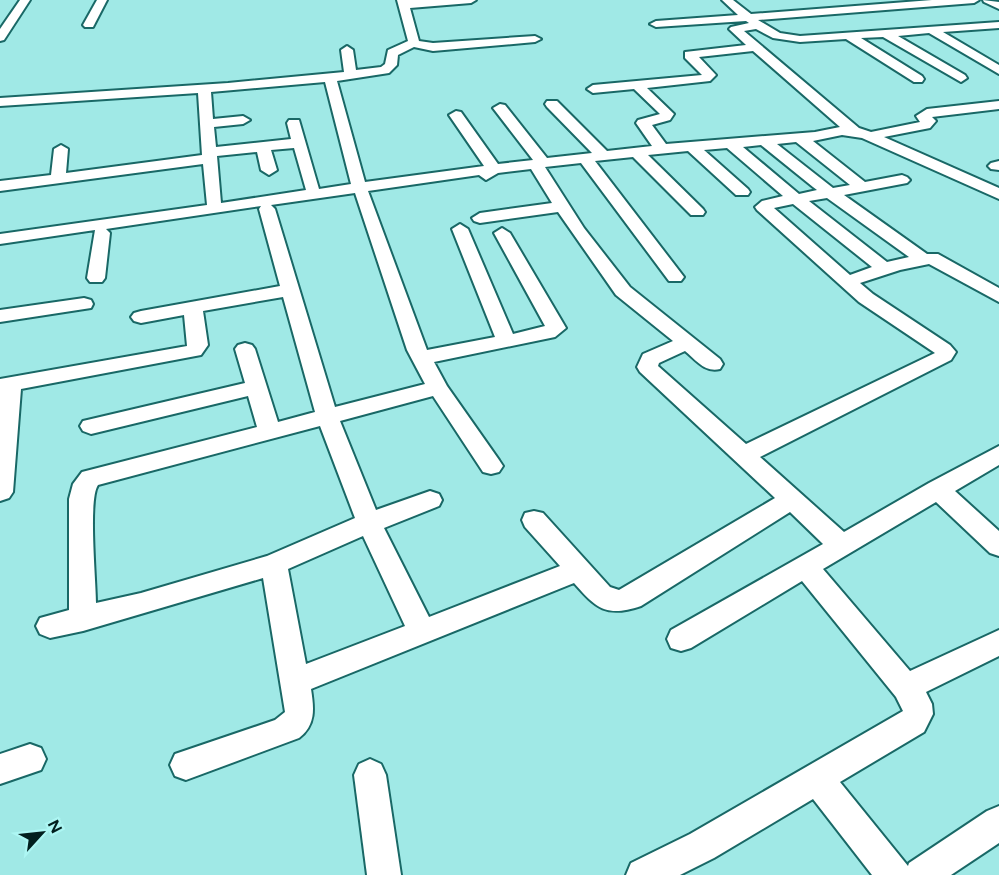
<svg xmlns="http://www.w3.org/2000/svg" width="999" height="875" font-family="Figtree,sans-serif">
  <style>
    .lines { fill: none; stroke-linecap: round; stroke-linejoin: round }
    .minor-casing { stroke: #196866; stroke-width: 4 }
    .minor { fill: #fff; fill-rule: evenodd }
  </style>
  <rect width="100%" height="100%" fill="#a0e9e6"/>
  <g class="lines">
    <!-- minor casing -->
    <g class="minor-casing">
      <g id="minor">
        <path d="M20,0H30L4,40L0,41V29Z"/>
        <path d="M97,0H107L93,27H85L83,25Z"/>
        <path d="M397,0H476L471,3L410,8L419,41L433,43L535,36L541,39L535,42L433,51L414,47L398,55L397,65L389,73L337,81L365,182L484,166L449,115L456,111L461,112L498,164L533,160L493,108L500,104L505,105L547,158L592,153L547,107L545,104L547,101H557L607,151L652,146L636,123L638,120L660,114L634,89L593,93L587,89L593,85L702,75L685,58V52L746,45L729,29L731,27L749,23L746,21L656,27L650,24L656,21L738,15L722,0H733L751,14L932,0H979L974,3L758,20L780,33L800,36L999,22V28L943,32L999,65V74L929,33L898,36L965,75L967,78L961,82L883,37L861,38L922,76L924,79L922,82H914L846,39L800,42L773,38L756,29L744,31L859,128L871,132L920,122L916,116L927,109L999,101V109L932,117L936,121L930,128L884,137L999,188V199L862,138L842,135L813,141L865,182L902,175L907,177L910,180L907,183L844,195L927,254H938L999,288V302L929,264L900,270L860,283L873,294L950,345L956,352L951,360L760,457L844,532L929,483L999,446V465L955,491L999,531V556L990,553L936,502L823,569L910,671L999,630V656L926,692L932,704L933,714L924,732L840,782L908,866L909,863L987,811L999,806V843L951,875H872L813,799L714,858L680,875H626L631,863L690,834L903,711L896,697L802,581L691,648L681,651L671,648L667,639L671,630L823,544L790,512L641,606C606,618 596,608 574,583L311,689C314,708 316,725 299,738L186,780L175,776L170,765L175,754L275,720L285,712L263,578L83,631L50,638L40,634L36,626L40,618L69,610V499L73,484L82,472L257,427L248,396L91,434L83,431L80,426L83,421L245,383L235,349L238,345L245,343L252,345L255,349L278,422L315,412L283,297L203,311L208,345L201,355L21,389L13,492L9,498L0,501V379L187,346L184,315L141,323L134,321L131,317L134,313L141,311L280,286L259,209L261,206L106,229L110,233L105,278L102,282H90L87,278L95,230L0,244V234L207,205L203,164L0,191V181L51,175L54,149L61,145L68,149L66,173L202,155L198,93L0,106V98L228,83L344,72L341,50L347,46L353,50L356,70L381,67L385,64L388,50L408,41ZM753,51L840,127L815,132L666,144L652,125L670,120L674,114L647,88L710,81L716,75L699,57ZM325,82L351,184L319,189L299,120H289L287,123L291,139L216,147L214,127L243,124L250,120L243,116L213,119L211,92ZM796,142L850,185L833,188L777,144ZM761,145L813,187L817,190L799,194L743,147ZM294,148L306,190L221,203L217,156L257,152L261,170L269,175L277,170L271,150ZM727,148L783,196L762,201L755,207L757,210L859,302L935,353L746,444L658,366L659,363L685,351C696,360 705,373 720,369L723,364L720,359L630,287L584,228L545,167L581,163L669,281H681L684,277L595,161L633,157L691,215H703L705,212L703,209L648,155L688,151L736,195H748L750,192L748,189L704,150ZM531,169L552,203L480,213L472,218L474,221L480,223L558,212L616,295L673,341L643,354L637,367L640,372L775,498L619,590L610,587L543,513L534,511L525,513L522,520L525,527L560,566L429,617L384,528L439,506L442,500L439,494L430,491L376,510L340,421L433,396L483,472L491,474L499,472L503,466L499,460L447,386L434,362L555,337L566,328L510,233L502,228L494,233L545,326L513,334L468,229L460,224L452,229L495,337L427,350L368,191L479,175L486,180L498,173ZM355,193L407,350L425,384L335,407L275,209L271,205ZM827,198L909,257L887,262L809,201ZM793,204L872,267L850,275L774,208ZM320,426L355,518L267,556L141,593L96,603C96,581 88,499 98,485ZM363,536L405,626L306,664L288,569Z"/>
        <path d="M983,0L999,2V9L984,2Z"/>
        <path d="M999,161V170L991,169L988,166L991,163Z"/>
        <path d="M84,298L91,300L93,304L91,308L0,322V310Z"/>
        <path d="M30,744L41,748L46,759L41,770L0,784V754Z"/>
        <path d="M370,759L381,764L386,775L401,875H367L354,775L359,764Z"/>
      </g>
    </g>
    <!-- minor -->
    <use href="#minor" class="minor"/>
  </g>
  <!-- north arrow -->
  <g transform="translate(42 833) rotate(63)" stroke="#adf6f3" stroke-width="4.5" paint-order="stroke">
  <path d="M0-4.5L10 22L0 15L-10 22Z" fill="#011f1e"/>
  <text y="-9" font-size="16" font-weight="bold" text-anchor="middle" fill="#011f1e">N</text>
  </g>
</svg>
